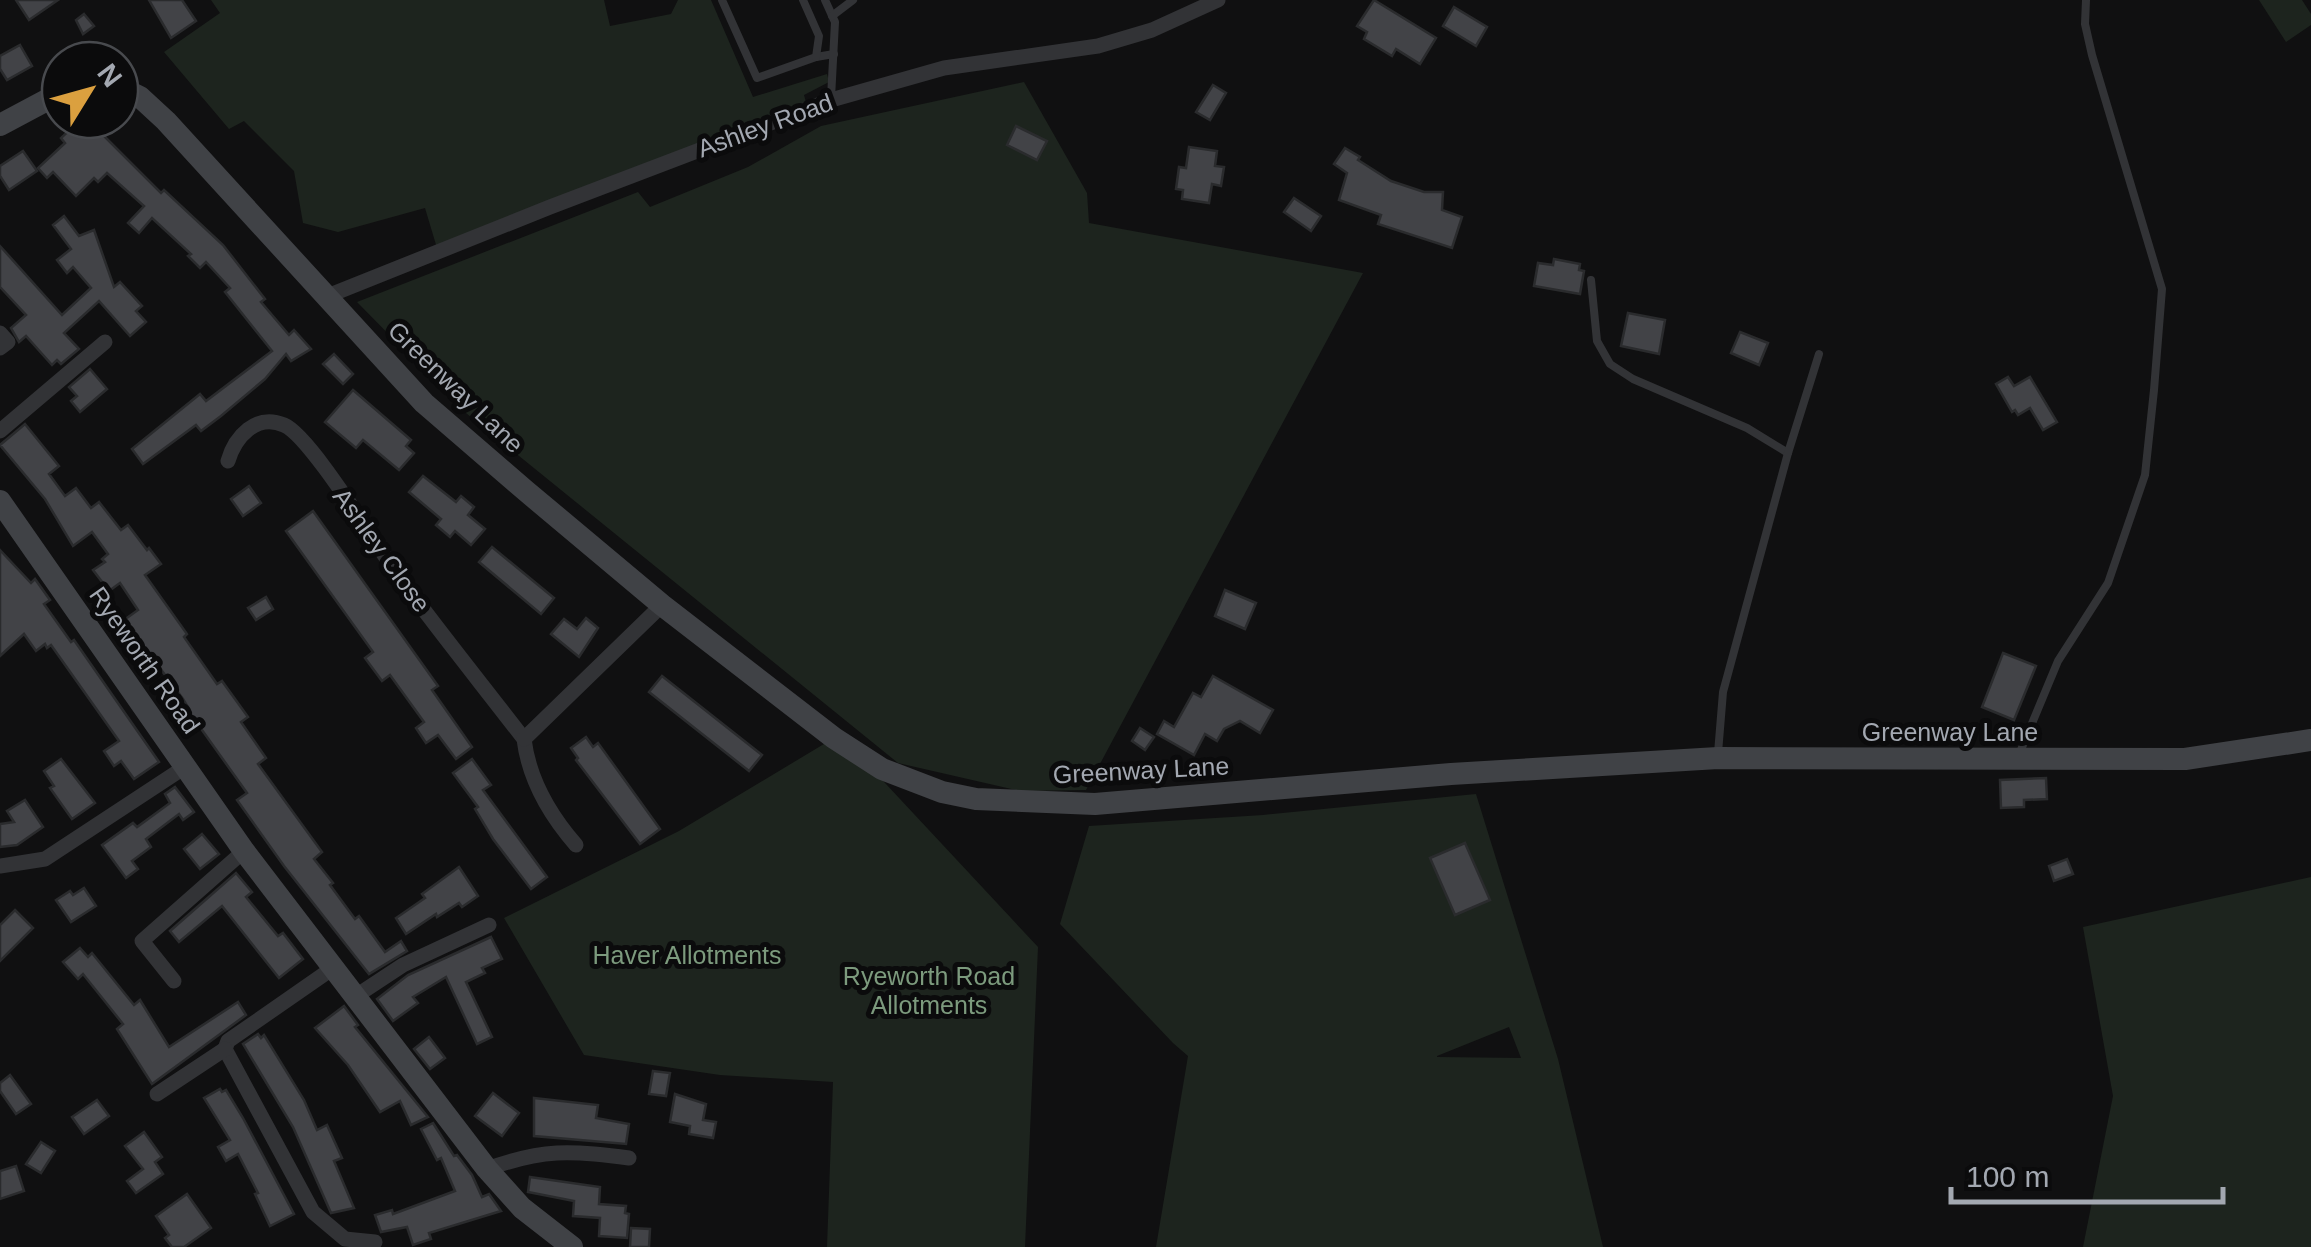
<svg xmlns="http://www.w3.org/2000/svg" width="2311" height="1247" font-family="Arial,sans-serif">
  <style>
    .green { fill: #1d241e; fill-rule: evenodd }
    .building { fill: #424347; stroke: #2a2b2d; stroke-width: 2.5 }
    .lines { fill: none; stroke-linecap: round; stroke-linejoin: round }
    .lane { stroke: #323336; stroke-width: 8 }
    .street { stroke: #323336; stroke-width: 15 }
    .secondary { stroke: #404246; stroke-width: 22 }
    .labels { text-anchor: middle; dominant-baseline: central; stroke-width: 10; stroke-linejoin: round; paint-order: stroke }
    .street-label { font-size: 25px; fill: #a3a8b1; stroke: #0b0b0c }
    .park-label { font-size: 25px; fill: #7c9a7d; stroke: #0b0b0c }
  </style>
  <rect width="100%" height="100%" fill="#101011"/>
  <!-- green -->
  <g class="green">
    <path d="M211,0H604L610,26L671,14L678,0H711L753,97L827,74L829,82L804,95L807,106L437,248L425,208L338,232L303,223L294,171L244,121L229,129L164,52L220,13Z"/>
    <path d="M2259,0H2302L2311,14V25L2286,42Z"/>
    <path d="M1024,82L1087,193L1089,223L1363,273L1086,790L1020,791L898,763L466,413L357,302L638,192L650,207L748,167L821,126Z"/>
    <path d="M834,738L858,754L1038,947L1025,1247H827L833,1082L720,1075L584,1055L504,918L679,831Z"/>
    <path d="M1476,794L1558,1059L1603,1247H1156L1188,1056L1173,1043L1060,924L1089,826L1263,815ZM1509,1027L1521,1058L1437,1057V1056Z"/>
    <path d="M2311,877V1247H2083L2113,1096L2083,927Z"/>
  </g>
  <!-- building -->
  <g class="building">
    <path d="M16,0H58L29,20Z"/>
    <path d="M149,0H182L196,21L171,38Z"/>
    <path d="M1374,0L1436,38L1420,64L1396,49L1392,56L1364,39L1367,32L1357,26Z"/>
    <path d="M1454,7L1487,27L1476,46L1443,26Z"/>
    <path d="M84,14L94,26L83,34L76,20Z"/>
    <path d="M20,45L32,66L7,80L0,69V56Z"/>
    <path d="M1213,85L1226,93L1210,120L1196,112Z"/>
    <path d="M80,120H107L97,129L161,193L164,190L223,245L265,299L261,302L289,335L294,330L311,349L291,361L286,354L265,379L221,416L201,431L196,425L143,464L132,449L200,394L206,401L272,351L225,292L230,288L206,262L200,268L188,256L191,254L152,218L139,233L128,223L144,206L107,173L98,182L94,178L76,196L53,172L47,178L38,168L65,143L61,138Z"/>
    <path d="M1016,126L1047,141L1037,160L1007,145Z"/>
    <path d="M1189,147L1217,151L1215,166L1224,167L1221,186L1212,184L1209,203L1182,199L1183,190L1176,189L1179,167L1186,168Z"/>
    <path d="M1345,148L1360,157L1358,160L1391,181L1424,192H1443L1442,210L1462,217L1452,248L1378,224L1381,215L1339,200L1347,173L1334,164Z"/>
    <path d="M23,151L37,171L9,190L0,176V166Z"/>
    <path d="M1294,198L1321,216L1311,231L1284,212Z"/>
    <path d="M64,216L79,236L94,230L114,287L120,282L142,306L136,311L146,322L130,336L99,301L64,333L79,349L61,364L57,360L52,365L26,336L19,342L11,328L26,315L0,287V246L62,315L91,288L73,267L67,273L57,260L71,249L53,225Z"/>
    <path d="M1554,259L1580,264L1579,270L1584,271L1580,294L1534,286L1538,263L1553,265Z"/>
    <path d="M1628,313L1665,320L1659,354L1621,346Z"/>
    <path d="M1740,332L1768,343L1759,365L1731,353Z"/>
    <path d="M334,354L353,374L343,384L323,364Z"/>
    <path d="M90,369L107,389L80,412L71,401L77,396L69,387Z"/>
    <path d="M2008,377L2014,386L2030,377L2057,422L2043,430L2030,408L2018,415L2015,410L2012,412L1996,384Z"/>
    <path d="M353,390L411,440L406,446L414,453L399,470L363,440L356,448L325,422Z"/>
    <path d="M25,424L59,466L49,474L65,496L76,488L91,508L99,502L121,530L128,525L147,550L149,548L161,564L145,575L187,634L184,637L217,684L222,681L248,717L241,722L266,758L258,764L322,852L314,859L333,883L330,885L355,919L359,916L385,952L401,941L407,951L369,974L284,866L237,800L247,793L197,723L193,726L184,713L189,709L183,699L124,620L138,610L120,583L109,591L93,570L105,562L102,559L108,554L92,532L73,546L45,499L0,445Z"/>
    <path d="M423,476L456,502L461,496L474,507L468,515L485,529L471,545L455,531L450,537L436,525L441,519L409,492Z"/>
    <path d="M249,486L261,503L243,516L231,499Z"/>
    <path d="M313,511L438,686L432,690L472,747L456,759L438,735L426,743L416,728L424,722L390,675L382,681L365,658L373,652L286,531Z"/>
    <path d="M492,547L554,598L541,614L479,562Z"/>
    <path d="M0,550L31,583L35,579L50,600L44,604L71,642L74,640L159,762L134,779L121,761L114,766L104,751L119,741L51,645L47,648L45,644L36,651L24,634L0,656Z"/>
    <path d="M1225,590L1256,603L1245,629L1215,616Z"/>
    <path d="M266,597L273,609L256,620L248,608Z"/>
    <path d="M586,618L598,628L579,657L551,634L564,619L577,629Z"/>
    <path d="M2003,653L2036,666L2014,720L1982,707Z"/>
    <path d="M662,676L762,755L749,771L649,692Z"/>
    <path d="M1213,676L1273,710L1260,733L1240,721L1224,729L1217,741L1205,734L1194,755L1157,734L1164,721L1174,727L1193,693L1201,697Z"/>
    <path d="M1140,728L1154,737L1145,750L1132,741Z"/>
    <path d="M586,737L593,747L598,743L660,829L640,844L576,760L578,758L571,748Z"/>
    <path d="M61,759L95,803L72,819L50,788L54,786L44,771Z"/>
    <path d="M472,759L491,785L483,790L547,877L531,889L493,839L475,809L478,807L453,773Z"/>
    <path d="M2046,778L2047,799L2024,800V807L2001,808L2000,780Z"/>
    <path d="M175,787L194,812L183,820L179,814L146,839L151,847L132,861L138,869L126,878L102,845L133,823L137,827L170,803L165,794Z"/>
    <path d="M25,800L43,827L17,845L0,847V824L14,822L7,811Z"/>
    <path d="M202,834L219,854L200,869L184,849Z"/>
    <path d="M1465,843L1490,900L1455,915L1430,858Z"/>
    <path d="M2067,859L2073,874L2054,881L2049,866Z"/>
    <path d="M459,867L478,896L462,907L459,903L437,917L436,914L406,934L396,918L425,898L422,894Z"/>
    <path d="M236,873L252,892L246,897L278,936L283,933L303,959L279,978L222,906L179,942L170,931Z"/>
    <path d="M84,888L96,906L71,922L56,900L70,891L73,895Z"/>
    <path d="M15,910L33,928L0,961V925Z"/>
    <path d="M491,937L502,959L482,968L485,973L466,982L492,1037L477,1044L446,977L413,997L418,1003L393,1021L377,999L408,975Z"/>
    <path d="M80,948L88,957L92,953L134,1005L140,1000L169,1047L238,1002L246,1015L152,1084L117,1029L123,1024L83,974L78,979L63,962Z"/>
    <path d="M344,1006L358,1025L355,1027L428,1117L411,1125L400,1101L380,1112L348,1065L315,1028Z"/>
    <path d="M258,1034L261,1038L264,1035L304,1100L317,1130L327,1125L342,1158L334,1161L354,1208L331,1213L293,1127L243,1044Z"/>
    <path d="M429,1037L445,1058L430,1069L414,1049Z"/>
    <path d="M653,1071L670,1073L666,1096L649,1094Z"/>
    <path d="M10,1075L31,1104L16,1114L0,1091V1083Z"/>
    <path d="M220,1089L222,1092L226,1090L243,1118L294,1214L270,1226L255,1194L258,1193L238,1154L226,1161L218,1147L230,1140L204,1098Z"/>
    <path d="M493,1093L519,1113L502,1136L475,1116Z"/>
    <path d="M675,1094L706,1104L703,1120L716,1122L713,1138L689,1134L690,1126L670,1122Z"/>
    <path d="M534,1098L598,1105L596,1118L629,1124L626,1144L534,1136Z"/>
    <path d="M97,1100L109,1116L84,1134L72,1117Z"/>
    <path d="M433,1123L454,1156L457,1155L472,1175L482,1197L489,1194L501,1211L429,1233L431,1239L413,1245L407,1227L381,1232L375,1215L392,1210L393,1214L455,1191L441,1158L437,1160L421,1129Z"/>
    <path d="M144,1132L162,1157L155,1162L163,1174L136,1193L127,1181L143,1169L125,1146Z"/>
    <path d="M41,1142L55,1151L41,1173L26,1164Z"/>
    <path d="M16,1166L24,1191L0,1199V1171Z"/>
    <path d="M530,1177L600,1187L599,1204L626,1206L625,1213L629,1214L627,1238L599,1236L600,1218L573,1216L574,1201L528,1192Z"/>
    <path d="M187,1194L211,1228L184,1247H172L165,1238L169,1235L156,1216Z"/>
    <path d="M631,1228L650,1229L649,1247H630Z"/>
  </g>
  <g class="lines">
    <!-- lane -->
    <g class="lane">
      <path d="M722,0L757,78L816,57L834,54"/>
      <path d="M803,0L819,36L816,57"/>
      <path d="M825,0L835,22L831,98"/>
      <path d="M832,16L853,0"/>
      <path d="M1591,280L1597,341L1610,364L1633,379L1747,428L1788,453"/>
      <path d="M1718,753L1723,692L1788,453L1819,354"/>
      <path d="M2018,757L2058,661L2108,583L2145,475L2154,390L2162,289L2092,55L2085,24L2086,0"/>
    </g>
    <!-- street -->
    <g class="street">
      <path d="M325,297L550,207L831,100L944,68L1098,46L1152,30L1218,0"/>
      <path d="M0,333L8,342L0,348"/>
      <path d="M0,431L105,342"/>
      <path d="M228,461C235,437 256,413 284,425C311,436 380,552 403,582C442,635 484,687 524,739C529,780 549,814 576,845"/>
      <path d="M524,739L662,605"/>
      <path d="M0,866L45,859L185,767"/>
      <path d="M333,968L228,1041L225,1049L313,1212L345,1239L375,1242"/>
      <path d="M174,981L142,941L244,851"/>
      <path d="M356,996L403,965L489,925"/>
      <path d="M157,1094L225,1049"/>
      <path d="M487,1169C542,1149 571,1150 629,1158"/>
    </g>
    <!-- secondary -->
    <g class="secondary">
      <path d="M120,87L140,97L166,121L424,403L526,491L662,605L834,738L882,769L942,792L976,799L1095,804L1451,774L1718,758L2185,759L2311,740"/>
      <path d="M0,125L60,93"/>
      <path d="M0,501L244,851L487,1169L522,1208L572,1247"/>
    </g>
  </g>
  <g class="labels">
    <!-- street labels -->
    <g class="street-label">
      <text transform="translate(765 125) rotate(-20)">Ashley Road</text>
      <text transform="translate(456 387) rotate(44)">Greenway Lane</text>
      <text transform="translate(382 550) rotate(54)">Ashley Close</text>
      <text transform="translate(145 660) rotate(55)">Ryeworth Road</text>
      <text x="1950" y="732">Greenway Lane</text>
      <text transform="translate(1141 770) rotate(-3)">Greenway Lane</text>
    </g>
    <!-- park labels -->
    <g class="park-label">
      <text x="687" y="955">Haver Allotments</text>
      <text x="929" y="976">Ryeworth Road<tspan x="929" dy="29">Allotments</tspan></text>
    </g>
  </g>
  <!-- north arrow -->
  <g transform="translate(90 90) rotate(53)"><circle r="48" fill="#0b0b0c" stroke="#484a4e" stroke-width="2.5"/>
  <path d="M0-8L18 38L0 25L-18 38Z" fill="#dba03f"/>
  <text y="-15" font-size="28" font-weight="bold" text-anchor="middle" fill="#a3a8b1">N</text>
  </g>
  <!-- scale -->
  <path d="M1951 1187v15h272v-15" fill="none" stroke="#a3a8b1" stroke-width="5"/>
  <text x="1966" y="1187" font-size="30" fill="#a3a8b1" stroke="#0b0b0c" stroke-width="8" paint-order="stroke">100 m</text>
</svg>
